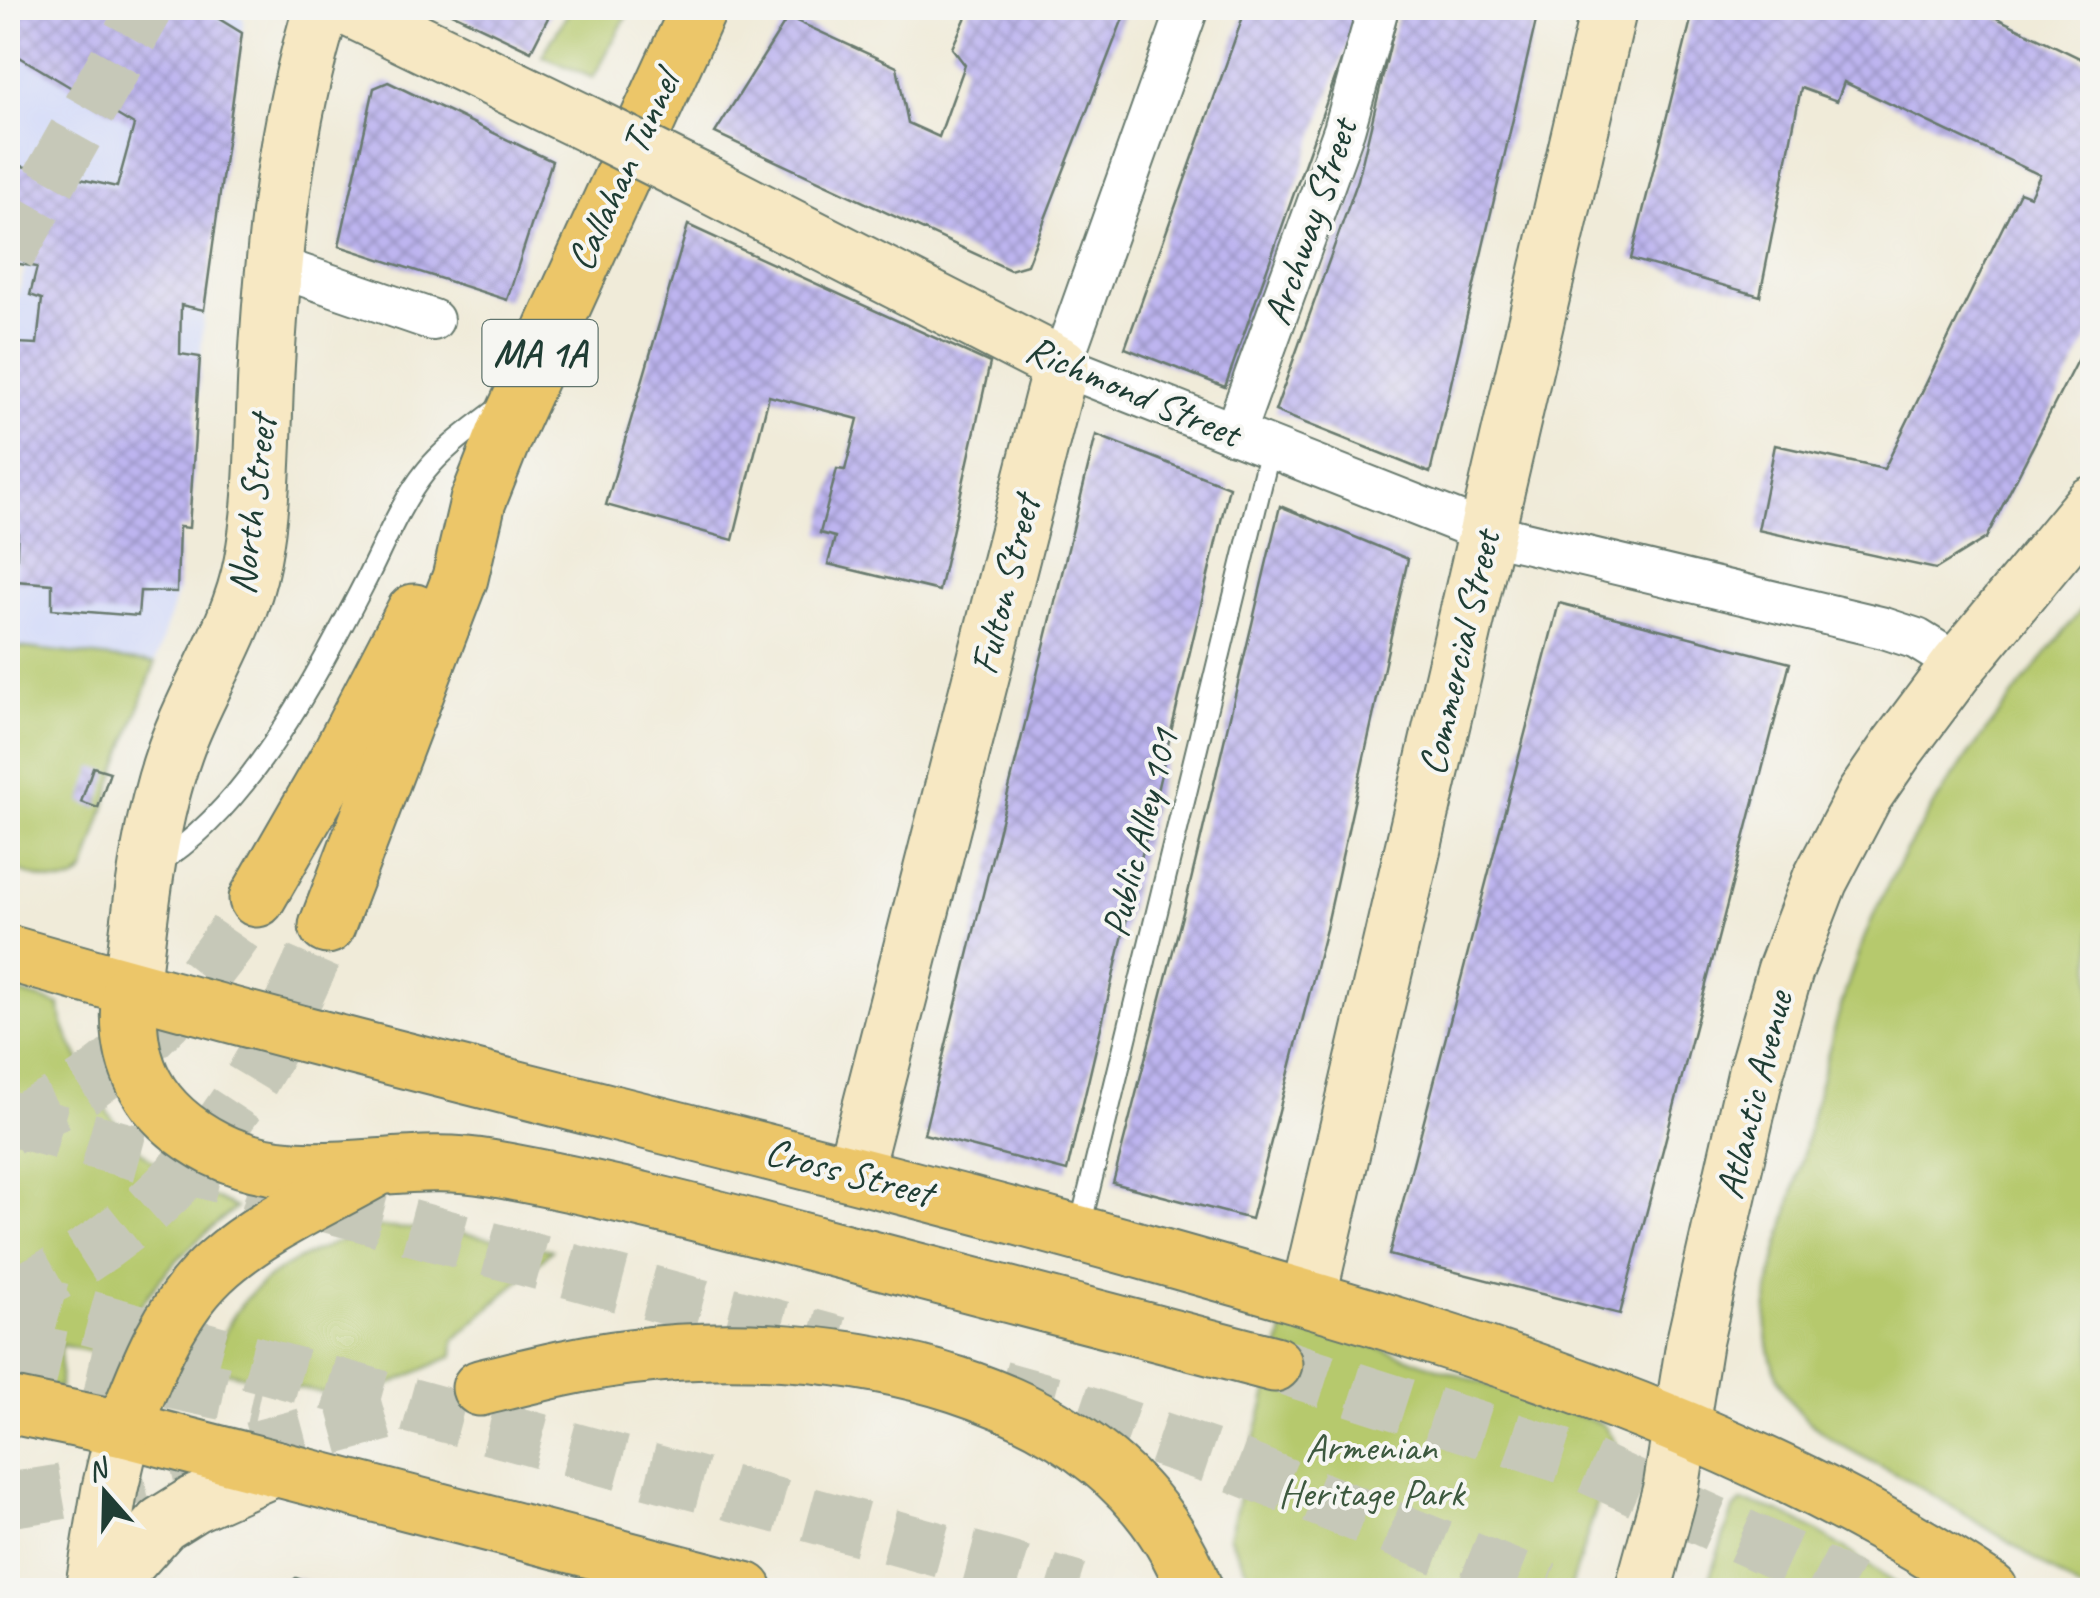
<svg xmlns="http://www.w3.org/2000/svg" width="2100" height="1598" font-family="Caveat,sans-serif">
  <style>
    .built { fill: #d2d9f9 }
    .green { fill: #b6c96d; stroke: #6a8350; stroke-width: 2.5 }
    .building { fill: url(#building-cross-hatch) }
    .lines { fill: none; stroke-linecap: round; stroke-linejoin: round }
    .motorway-tunnel { stroke: #c6c8b8; stroke-width: 55; stroke-dasharray: 55 28; stroke-linecap: butt }
    .service-casing { stroke: #687a6e; stroke-width: 24 }
    .minor-casing { stroke: #687a6e; stroke-width: 44 }
    .secondary-casing { stroke: #687a6e; stroke-width: 59 }
    .primary-casing { stroke: #687a6e; stroke-width: 59 }
    .motorway-casing { stroke: #687a6e; stroke-width: 59 }
    .service { stroke: #fff; stroke-width: 20 }
    .minor { stroke: #fff; stroke-width: 40 }
    .secondary { stroke: #f7e8c3; stroke-width: 55 }
    .primary { stroke: #ecc669; stroke-width: 55 }
    .motorway { stroke: #ecc669; stroke-width: 55 }
    .secondary-bridge-casing { stroke: #687a6e; stroke-width: 59; stroke-linecap: butt }
    .secondary-bridge { stroke: #f7e8c3; stroke-width: 55 }
    .labels { text-anchor: middle; dominant-baseline: central; stroke-width: 8; stroke-linejoin: round; paint-order: stroke }
    .shield { fill: #f6f6f2; stroke: #60746d; stroke-width: 2.5 }
    .shield-label { font-size: 38px; font-weight: bold; fill: #1f3d34 }
    .street-label { font-size: 40px; fill: #1f3d34; stroke: #f6f6f2 }
    .park-label { font-size: 40px; fill: #3d593f; stroke: #f6f6f2 }
  </style>
  <defs>
    <pattern id="building-cross-hatch" width="8" height="8" patternUnits="userSpaceOnUse" patternTransform="scale(2.5)"><rect width="8" height="8" fill="#beb5f0"/><path d="M0 0l8 8M0 8l8-8" fill="none" stroke="#9a94c3"/></pattern>
  </defs>
  <rect width="100%" height="100%" fill="#f6f6f2"/>
  <filter id="ink" filterUnits="userSpaceOnUse"><feTurbulence type="fractalNoise" baseFrequency=".01" numOctaves="2"/><feDisplacementMap in="SourceGraphic" scale="20" xChannelSelector="R" yChannelSelector="G"/><feConvolveMatrix kernelMatrix="1 2 1 2 8 2 1 2 1" color-interpolation-filters="sRGB"/></filter>
  <filter id="wash" filterUnits="userSpaceOnUse"><feTurbulence type="fractalNoise" baseFrequency=".0048" numOctaves="4" result="noise"/><feDisplacementMap in="SourceGraphic" scale="40" xChannelSelector="R" yChannelSelector="G"/><feGaussianBlur stdDeviation="2.25" result="paint"/><feColorMatrix in="noise" values="0 0 0 0 0 0 0 0 0 0 0 0 0 0 0 0 0 1.4 0 .05"/><feComposite in="paint" operator="in"/></filter>
  <g filter="url(#wash)">
    <rect width="100%" height="100%" fill="#f0ebd9"/>
    <!-- built -->
    <path class="built" d="M8,8H227L244,19L204,310L189,528H179L177,592L155,663L8,646V330L25,269L8,264Z"/>
    <!-- green -->
    <g class="green">
      <path d="M571,8H631L593,78L542,56Z"/>
      <path d="M2092,596V1590H2080C2025,1551 1966,1514 1907,1480C1863,1455 1814,1439 1786,1394C1746,1329 1777,1257 1794,1189C1819,1092 1838,990 1881,899C1934,787 2016,693 2092,596Z"/>
      <path d="M8,646L155,663L116,772L85,870C69,895 31,874 8,867Z"/>
      <path d="M8,989L60,1005C60,1026 72,1044 81,1063C119,1147 156,1170 236,1208C178,1254 145,1288 113,1356L61,1345L60,1388L8,1378Z"/>
      <path d="M373,1227L452,1231L552,1250L454,1340L453,1356L356,1400L213,1369C233,1277 295,1260 373,1227Z"/>
      <path d="M1294,1319L1603,1424L1616,1445L1570,1590H1257L1229,1536L1285,1324Z"/>
      <path d="M1741,1502C1795,1507 1859,1560 1904,1590H1705L1733,1510Z"/>
    </g>
    <g id="blocks">
      <!-- building -->
      <g class="building">
        <path d="M8,8H201L242,33L204,310L181,305L180,354L200,357L189,528L179,527L177,592L140,591L138,616L52,609V584L16,581L18,518H8V386L12,387L17,343L37,344L42,299L30,295L37,267L8,262V163L117,187L134,125L8,50Z"/>
        <path d="M441,8H553L531,51Z"/>
        <path d="M970,8H1127L1027,265L1010,270L715,133L788,17L897,67L908,123L939,137L965,65L952,48Z"/>
        <path d="M1246,8H1360L1225,387L1125,348Z"/>
        <path d="M1399,8H1539L1430,473L1275,411L1358,180Z"/>
        <path d="M1694,8H1976L2092,64V331L1986,538L1936,569L1758,530L1775,445L1884,469L2020,192L2030,196L2040,175L1844,82L1837,101L1801,88L1760,296L1631,259Z"/>
        <path d="M388,82L552,161L507,300L339,246L374,88Z"/>
        <path d="M688,225L990,363L939,591L828,564L835,537L820,533L837,469L845,470L858,419L769,396L733,540L606,505Z"/>
        <path d="M1096,435L1229,487L1067,1171L924,1134Z"/>
        <path d="M1280,506L1408,559L1326,929L1251,1219L1113,1183L1188,893Z"/>
        <path d="M1559,603L1790,663L1620,1314L1389,1255Z"/>
        <path d="M93,767L110,772L98,808L81,802Z"/>
        <path d="M296,1578L332,1590H279Z"/>
      </g>
    </g>
  </g>
  <g filter="url(#ink)">
    <use href="#blocks" fill-opacity="0" stroke="#687a6e" stroke-width="2.5"/>
    <g class="lines">
      <!-- motorway-tunnel -->
      <g class="motorway-tunnel">
        <path d="M8,254L146,8"/>
        <path d="M8,1118L839,1344"/>
        <path d="M8,1128C35,1114 64,1101 90,1083C159,1034 213,970 257,899"/>
        <path d="M8,1296L1006,1568L1077,1590"/>
        <path d="M8,1298C183,1217 254,1098 327,926"/>
        <path d="M8,1347L259,1400"/>
        <path d="M1274,1364L1575,1460L1794,1560L1851,1590"/>
        <path d="M1000,1388L1054,1403L1222,1460L1546,1590"/>
        <path d="M8,1500C144,1482 275,1443 408,1407"/>
      </g>
      <!-- service casing -->
      <g class="service-casing">
        <g id="service">
          <path d="M157,864C251,806 317,675 367,578C385,542 401,502 426,471C446,446 476,426 501,406"/>
          <path d="M1079,1231L1270,449"/>
        </g>
      </g>
      <!-- minor casing -->
      <g class="minor-casing">
        <g id="minor">
          <path d="M1188,8L1061,365L1487,533L1884,628L1917,639L1959,665"/>
          <path d="M273,265L433,320"/>
          <path d="M1234,434L1344,130L1378,8"/>
        </g>
      </g>
      <!-- secondary casing -->
      <g class="secondary-casing">
        <g id="secondary">
          <path d="M348,8L589,125"/>
          <path d="M705,183L1061,365L854,1172"/>
          <path d="M131,989C141,909 148,827 175,751C198,686 239,631 252,562C264,500 263,436 266,373C273,250 285,126 322,8"/>
          <path d="M1308,1298L1609,8"/>
          <path d="M93,1590L110,1488L124,1429"/>
          <path d="M103,1590L162,1524L194,1504L275,1468"/>
          <path d="M1643,1590L1671,1488L1694,1344L1756,1072L1785,971L1820,880L1864,796L1897,748L1959,665L2092,504"/>
        </g>
      </g>
      <!-- primary casing -->
      <g class="primary-casing">
        <g id="primary">
          <path d="M8,953C388,1063 775,1148 1156,1255C1444,1336 1739,1422 1990,1590"/>
          <path d="M8,1405L124,1429L745,1590"/>
        </g>
      </g>
      <!-- motorway casing -->
      <g class="motorway-casing">
        <g id="motorway">
          <path d="M257,899L337,760L414,612"/>
          <path d="M327,926L460,578L478,501L505,433L699,8"/>
          <path d="M131,989C122,1063 148,1114 216,1149C304,1193 399,1151 490,1168C614,1190 736,1223 857,1255C996,1291 1135,1327 1274,1364"/>
          <path d="M480,1388C529,1376 579,1363 629,1357C826,1332 1117,1378 1195,1590"/>
          <path d="M124,1429C146,1370 170,1306 220,1263C263,1225 321,1200 372,1171"/>
        </g>
      </g>
      <!-- service -->
      <use href="#service" class="service"/>
      <!-- minor -->
      <use href="#minor" class="minor"/>
      <!-- secondary -->
      <use href="#secondary" class="secondary"/>
      <!-- primary -->
      <use href="#primary" class="primary"/>
      <!-- motorway -->
      <use href="#motorway" class="motorway"/>
      <!-- secondary-bridge casing -->
      <g class="secondary-bridge-casing">
        <path id="secondary-bridge" d="M589,125L705,183"/>
      </g>
      <!-- secondary-bridge -->
      <use href="#secondary-bridge" class="secondary-bridge"/>
    </g>
  </g>
  <g class="labels">
    <!-- shield labels -->
    <rect class="shield" x="482.5" y="320" width="115" height="66" rx="8"/>
    <g class="shield-label">
      <text x="540" y="353">MA 1A</text>
    </g>
    <!-- street labels -->
    <g class="street-label">
      <text transform="translate(623 171) rotate(-65)">Callahan Tunnel</text>
      <text transform="translate(1310 222) rotate(-71)">Archway Street</text>
      <text transform="translate(1133 391) rotate(23)">Richmond Street</text>
      <text transform="translate(252 505) rotate(-83)">North Street</text>
      <text transform="translate(1005 585) rotate(-76)">Fulton Street</text>
      <text transform="translate(1459 653) rotate(-77)">Commercial Street</text>
      <text transform="translate(1140 833) rotate(-76)">Public Alley 101</text>
      <text transform="translate(1754 1095) rotate(-76)">Atlantic Avenue</text>
      <text transform="translate(849 1172) rotate(15)">Cross Street</text>
    </g>
    <!-- park labels -->
    <g class="park-label">
      <text x="1371" y="1447">Armenian<tspan x="1371" dy="46">Heritage Park</tspan></text>
    </g>
  </g>
  <!-- margin -->
  <rect width="2100" height="1598" fill="none" stroke="#f6f6f2" stroke-width="40"/>
  <!-- north arrow -->
  <g transform="translate(105 1493) rotate(340)" stroke="#f6f6f2" stroke-width="8" paint-order="stroke">
  <path d="M0-8L18 38L0 25L-18 38Z" fill="#1f3d34"/>
  <text y="-15" font-size="28" font-weight="bold" text-anchor="middle" fill="#1f3d34">N</text>
  </g>
</svg>
